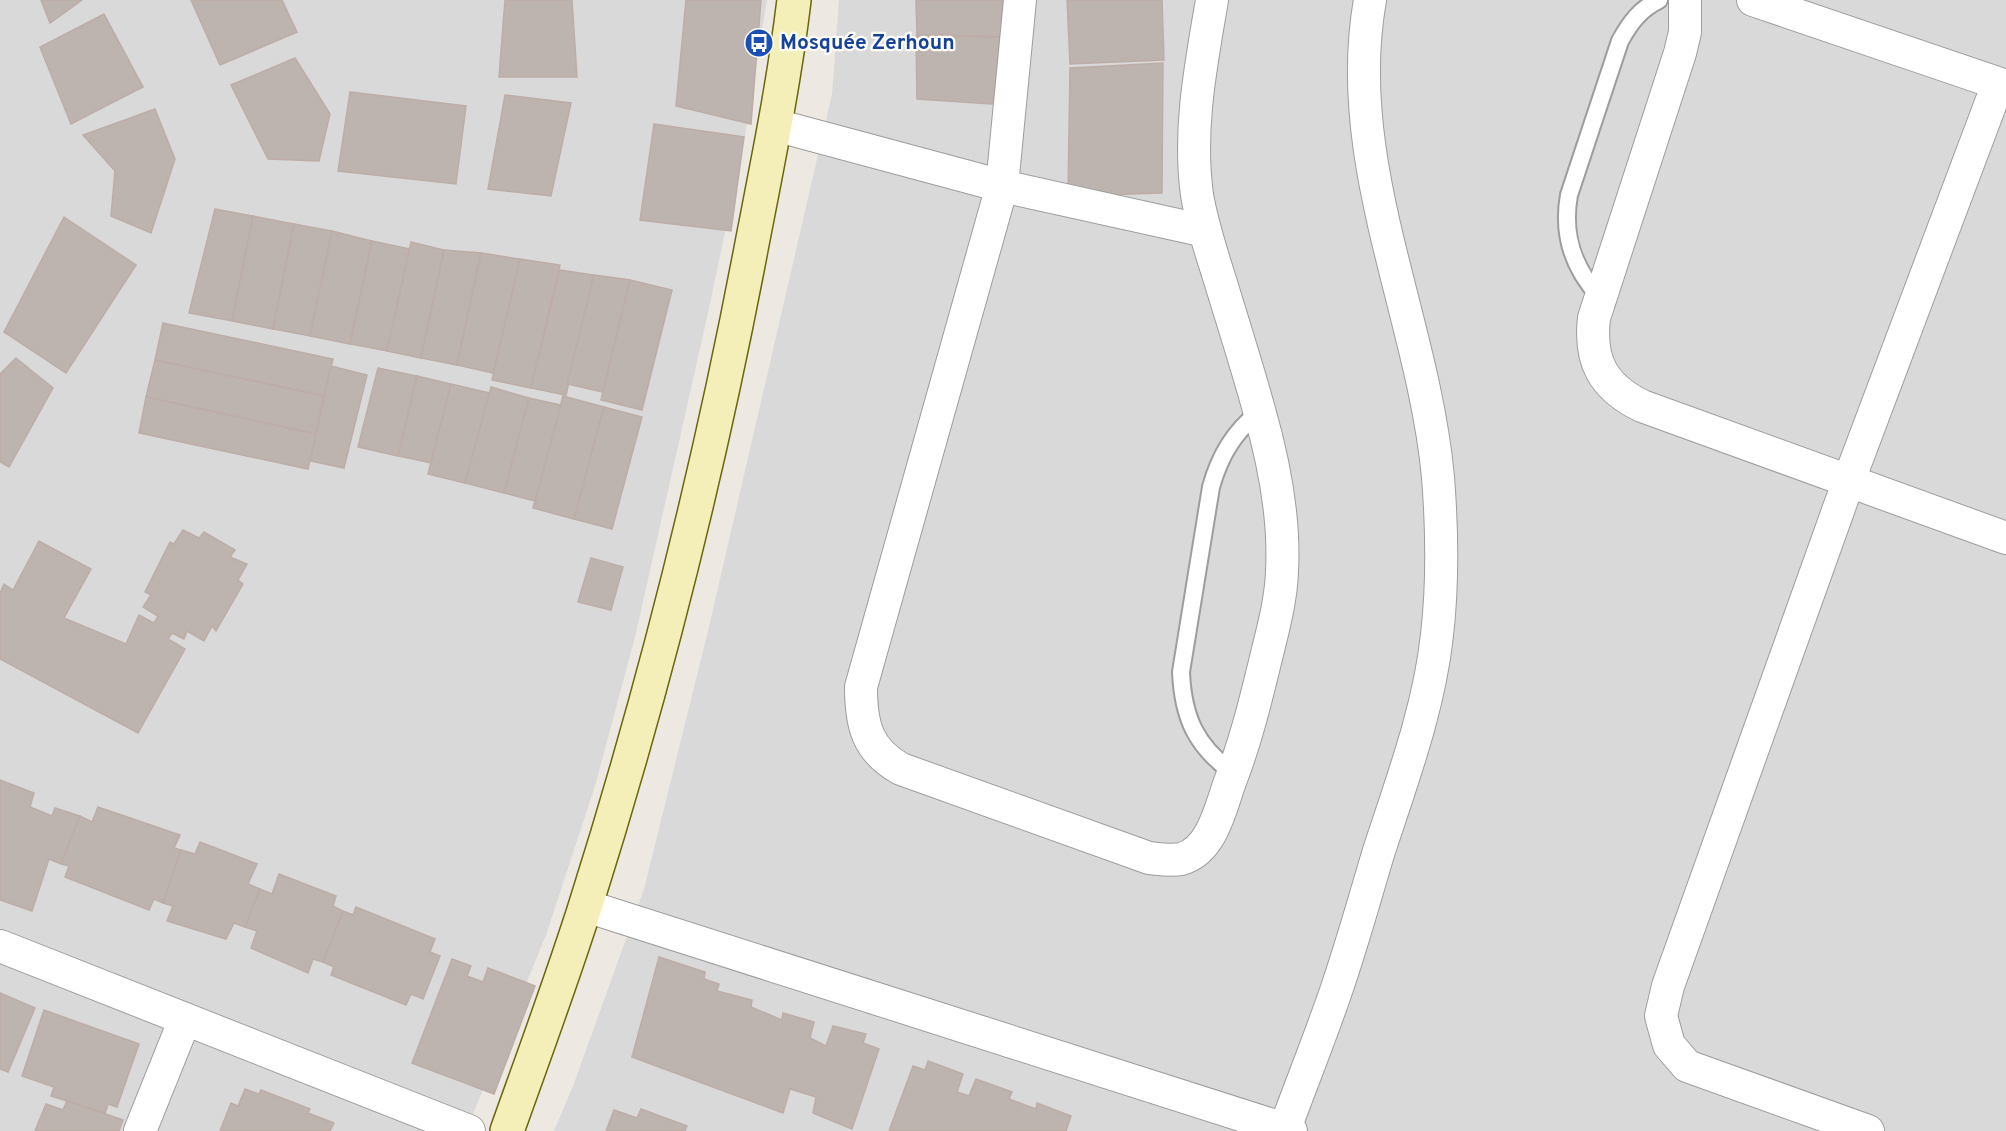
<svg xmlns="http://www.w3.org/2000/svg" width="2006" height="1131" font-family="Overpass,sans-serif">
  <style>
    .residential { fill: #dad9d9 }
    .building { fill: #bdb3af; stroke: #bdada6; stroke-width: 1.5 }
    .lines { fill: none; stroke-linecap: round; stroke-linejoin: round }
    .lane-casing { stroke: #9d9d9d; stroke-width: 20 }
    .street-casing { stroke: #9d9d9d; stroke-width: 34 }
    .secondary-casing { stroke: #69670d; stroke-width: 36 }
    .lane { stroke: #fff; stroke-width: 16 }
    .street { stroke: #fff; stroke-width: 32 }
    .secondary { stroke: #f4efb9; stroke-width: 33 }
    .labels { text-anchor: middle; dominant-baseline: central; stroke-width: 4.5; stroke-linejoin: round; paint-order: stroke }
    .transit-label { font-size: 21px; font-weight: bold; fill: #164399; stroke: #fff; text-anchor: start }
  </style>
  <rect width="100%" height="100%" fill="#ede8e2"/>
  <!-- residential -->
  <g class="residential">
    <path d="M0,0H767L744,142L708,313L635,637L595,786L546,935L466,1131H0Z"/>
    <path d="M839,0H2006V1131H554L573,1086L644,889L708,631L832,94Z"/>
  </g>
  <!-- building -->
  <g class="building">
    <path d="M41,0H82L50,23Z"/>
    <path d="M191,0H282L297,32L220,65Z"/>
    <path d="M505,0H572L577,77H499Z"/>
    <path d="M686,0H761L751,124L676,106Z"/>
    <path d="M916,0H1010V37L917,35Z"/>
    <path d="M1067,0H1162L1164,60L1070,64Z"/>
    <path d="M104,14L143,87L71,124L40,47Z"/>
    <path d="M916,36L1010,37L1006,105L917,99Z"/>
    <path d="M295,58L330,114L319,161L268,159L231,85Z"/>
    <path d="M1163,63L1162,193L1068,196L1070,68Z"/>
    <path d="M350,92L466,106L456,184L338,171Z"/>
    <path d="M505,95L571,103L551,196L488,189Z"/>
    <path d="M155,109L175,159L151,233L111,216L115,171L83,135Z"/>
    <path d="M654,124L744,137L731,231L640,220Z"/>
    <path d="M215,209L253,216L232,321L189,313Z"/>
    <path d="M253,216L294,224L273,329L232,321Z"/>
    <path d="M64,217L136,265L66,373L4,332Z"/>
    <path d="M294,224L332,231L310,336L273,329Z"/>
    <path d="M332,231L372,241L350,344L310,336Z"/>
    <path d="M372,241L410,249L387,351L350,344Z"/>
    <path d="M411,242L444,250L421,358L387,351Z"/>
    <path d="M444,250L481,253L457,365L421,358Z"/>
    <path d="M481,253L520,259L493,373L457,365Z"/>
    <path d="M520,259L560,265L531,388L492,380Z"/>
    <path d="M560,270L594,275L566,395L531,388Z"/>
    <path d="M594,275L630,280L603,392L567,384Z"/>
    <path d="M630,280L672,290L642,410L601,400Z"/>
    <path d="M163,323L333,359L324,396L155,360Z"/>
    <path d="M16,358L53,388L9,467L0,462V374Z"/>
    <path d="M155,360L324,396L316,434L146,397Z"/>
    <path d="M331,366L367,375L344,468L310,461Z"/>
    <path d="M378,368L417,376L398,456L358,447Z"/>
    <path d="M417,376L451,384L432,463L398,456Z"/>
    <path d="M451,384L490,393L465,483L428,474Z"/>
    <path d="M491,387L529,398L504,493L465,483Z"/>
    <path d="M563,396L604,407L574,519L533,508Z"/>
    <path d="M146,397L316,434L308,469L139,433Z"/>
    <path d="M529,398L561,405L535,501L504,493Z"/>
    <path d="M604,407L642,417L612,529L574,519Z"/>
    <path d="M183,530L199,538L204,532L235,550L230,557L247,564L238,580L243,584L216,631L212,626L204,641L187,631L184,639L172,633L168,639L185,649L138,733L0,659V593L4,584L13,590L39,541L91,569L64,618L126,644L139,615L154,623L158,616L143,607L151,595L145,592L170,542L174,544Z"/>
    <path d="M591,558L623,567L611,610L578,602Z"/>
    <path d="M0,780L34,793L30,807L52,816L55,808L80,816L61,864L49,859L32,911L0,900Z"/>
    <path d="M98,807L180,835L174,848L181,850L163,903L154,899L149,910L65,877L69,866L61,864L80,816L92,822Z"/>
    <path d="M200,842L257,864L248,884L260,889L245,927L234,923L226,939L167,921L173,906L163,903L181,850L195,854Z"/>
    <path d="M279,874L336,896L333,906L343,911L323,962L313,959L308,973L251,948L257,931L245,927L260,889L272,894Z"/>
    <path d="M356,907L435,939L430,952L440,956L423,999L411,994L406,1005L331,975L334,967L323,962L343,911L353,915Z"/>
    <path d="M659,957L705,972L704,979L719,984L717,991L752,1000L751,1007L782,1020L783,1013L814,1022L810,1038L826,1046L833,1026L866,1034L863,1043L879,1049L852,1129L813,1113L816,1097L790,1089L783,1113L632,1057Z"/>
    <path d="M452,959L471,966L467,976L483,982L488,968L535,986L494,1094L412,1063Z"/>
    <path d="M0,993L35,1008L8,1072L0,1069Z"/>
    <path d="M44,1010L139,1044L117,1107L108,1104L105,1113L51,1096L54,1087L22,1076Z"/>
    <path d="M928,1061L963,1074L957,1092L969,1096L976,1079L1012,1092L1009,1099L1036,1109L1037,1103L1071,1116L1066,1131H889L913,1066L925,1070Z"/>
    <path d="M245,1089L259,1094L261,1090L310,1109L308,1113L334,1123L330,1131H220L231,1103L238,1106Z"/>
    <path d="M67,1101L123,1120L119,1131H35L46,1104L63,1110Z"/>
    <path d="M641,1109L687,1126L685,1131H606L614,1110L637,1118Z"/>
  </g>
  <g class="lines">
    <!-- lane casing -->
    <g class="lane-casing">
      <g id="lane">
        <path d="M1600,297C1572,267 1562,234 1569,195L1620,41C1630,23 1640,9 1659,0"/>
        <path d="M1233,773C1196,746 1183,718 1181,672L1211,487C1220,455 1234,432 1260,411"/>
      </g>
    </g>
    <!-- street casing -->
    <g class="street-casing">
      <g id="street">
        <path d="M1020,0L1002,186L861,687C861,725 867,750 901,769L1149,858C1159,859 1171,861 1181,859C1213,851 1221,805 1231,779C1246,740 1256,699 1266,658C1273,629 1281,601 1282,571C1285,516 1274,462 1259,410C1247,366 1233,323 1220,280C1211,252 1202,224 1197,195C1188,129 1201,65 1212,0"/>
        <path d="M1685,0V32L1680,53L1594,318C1589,361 1603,387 1642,406L2006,538"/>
        <path d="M1753,0L2006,86"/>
        <path d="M775,125L1002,186L1205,231"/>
        <path d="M586,906L1291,1131"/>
        <path d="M0,946L469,1131"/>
        <path d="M140,1131L185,1019"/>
        <path d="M1284,1131C1301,1085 1319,1040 1335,994C1351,948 1364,901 1378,854C1401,783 1429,710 1437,635C1443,583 1442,528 1438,477C1423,317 1341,162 1370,0"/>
        <path d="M1868,1131L1687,1066L1669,1045L1661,1016L1668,986L1849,480L1998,84"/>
      </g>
    </g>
    <!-- secondary casing -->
    <g class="secondary-casing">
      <path id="secondary" d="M507,1131C534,1055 562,980 586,904C654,689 709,470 751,249C767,166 784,84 794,0"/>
    </g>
    <!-- lane -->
    <use href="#lane" class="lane"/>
    <!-- street -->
    <use href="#street" class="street"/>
    <!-- secondary -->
    <use href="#secondary" class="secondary"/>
  </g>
  <!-- icons -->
  <defs>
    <g id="bus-disc" transform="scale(1.5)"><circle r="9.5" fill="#1a4fb4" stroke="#fff"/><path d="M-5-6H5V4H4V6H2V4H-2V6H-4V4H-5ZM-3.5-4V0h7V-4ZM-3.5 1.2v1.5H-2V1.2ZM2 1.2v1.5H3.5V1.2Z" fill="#fff"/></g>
  </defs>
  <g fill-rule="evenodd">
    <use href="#bus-disc" x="759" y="43"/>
  </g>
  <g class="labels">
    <!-- transit labels -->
    <g class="transit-label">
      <text x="780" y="43">Mosquée Zerhoun</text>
    </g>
  </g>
</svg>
